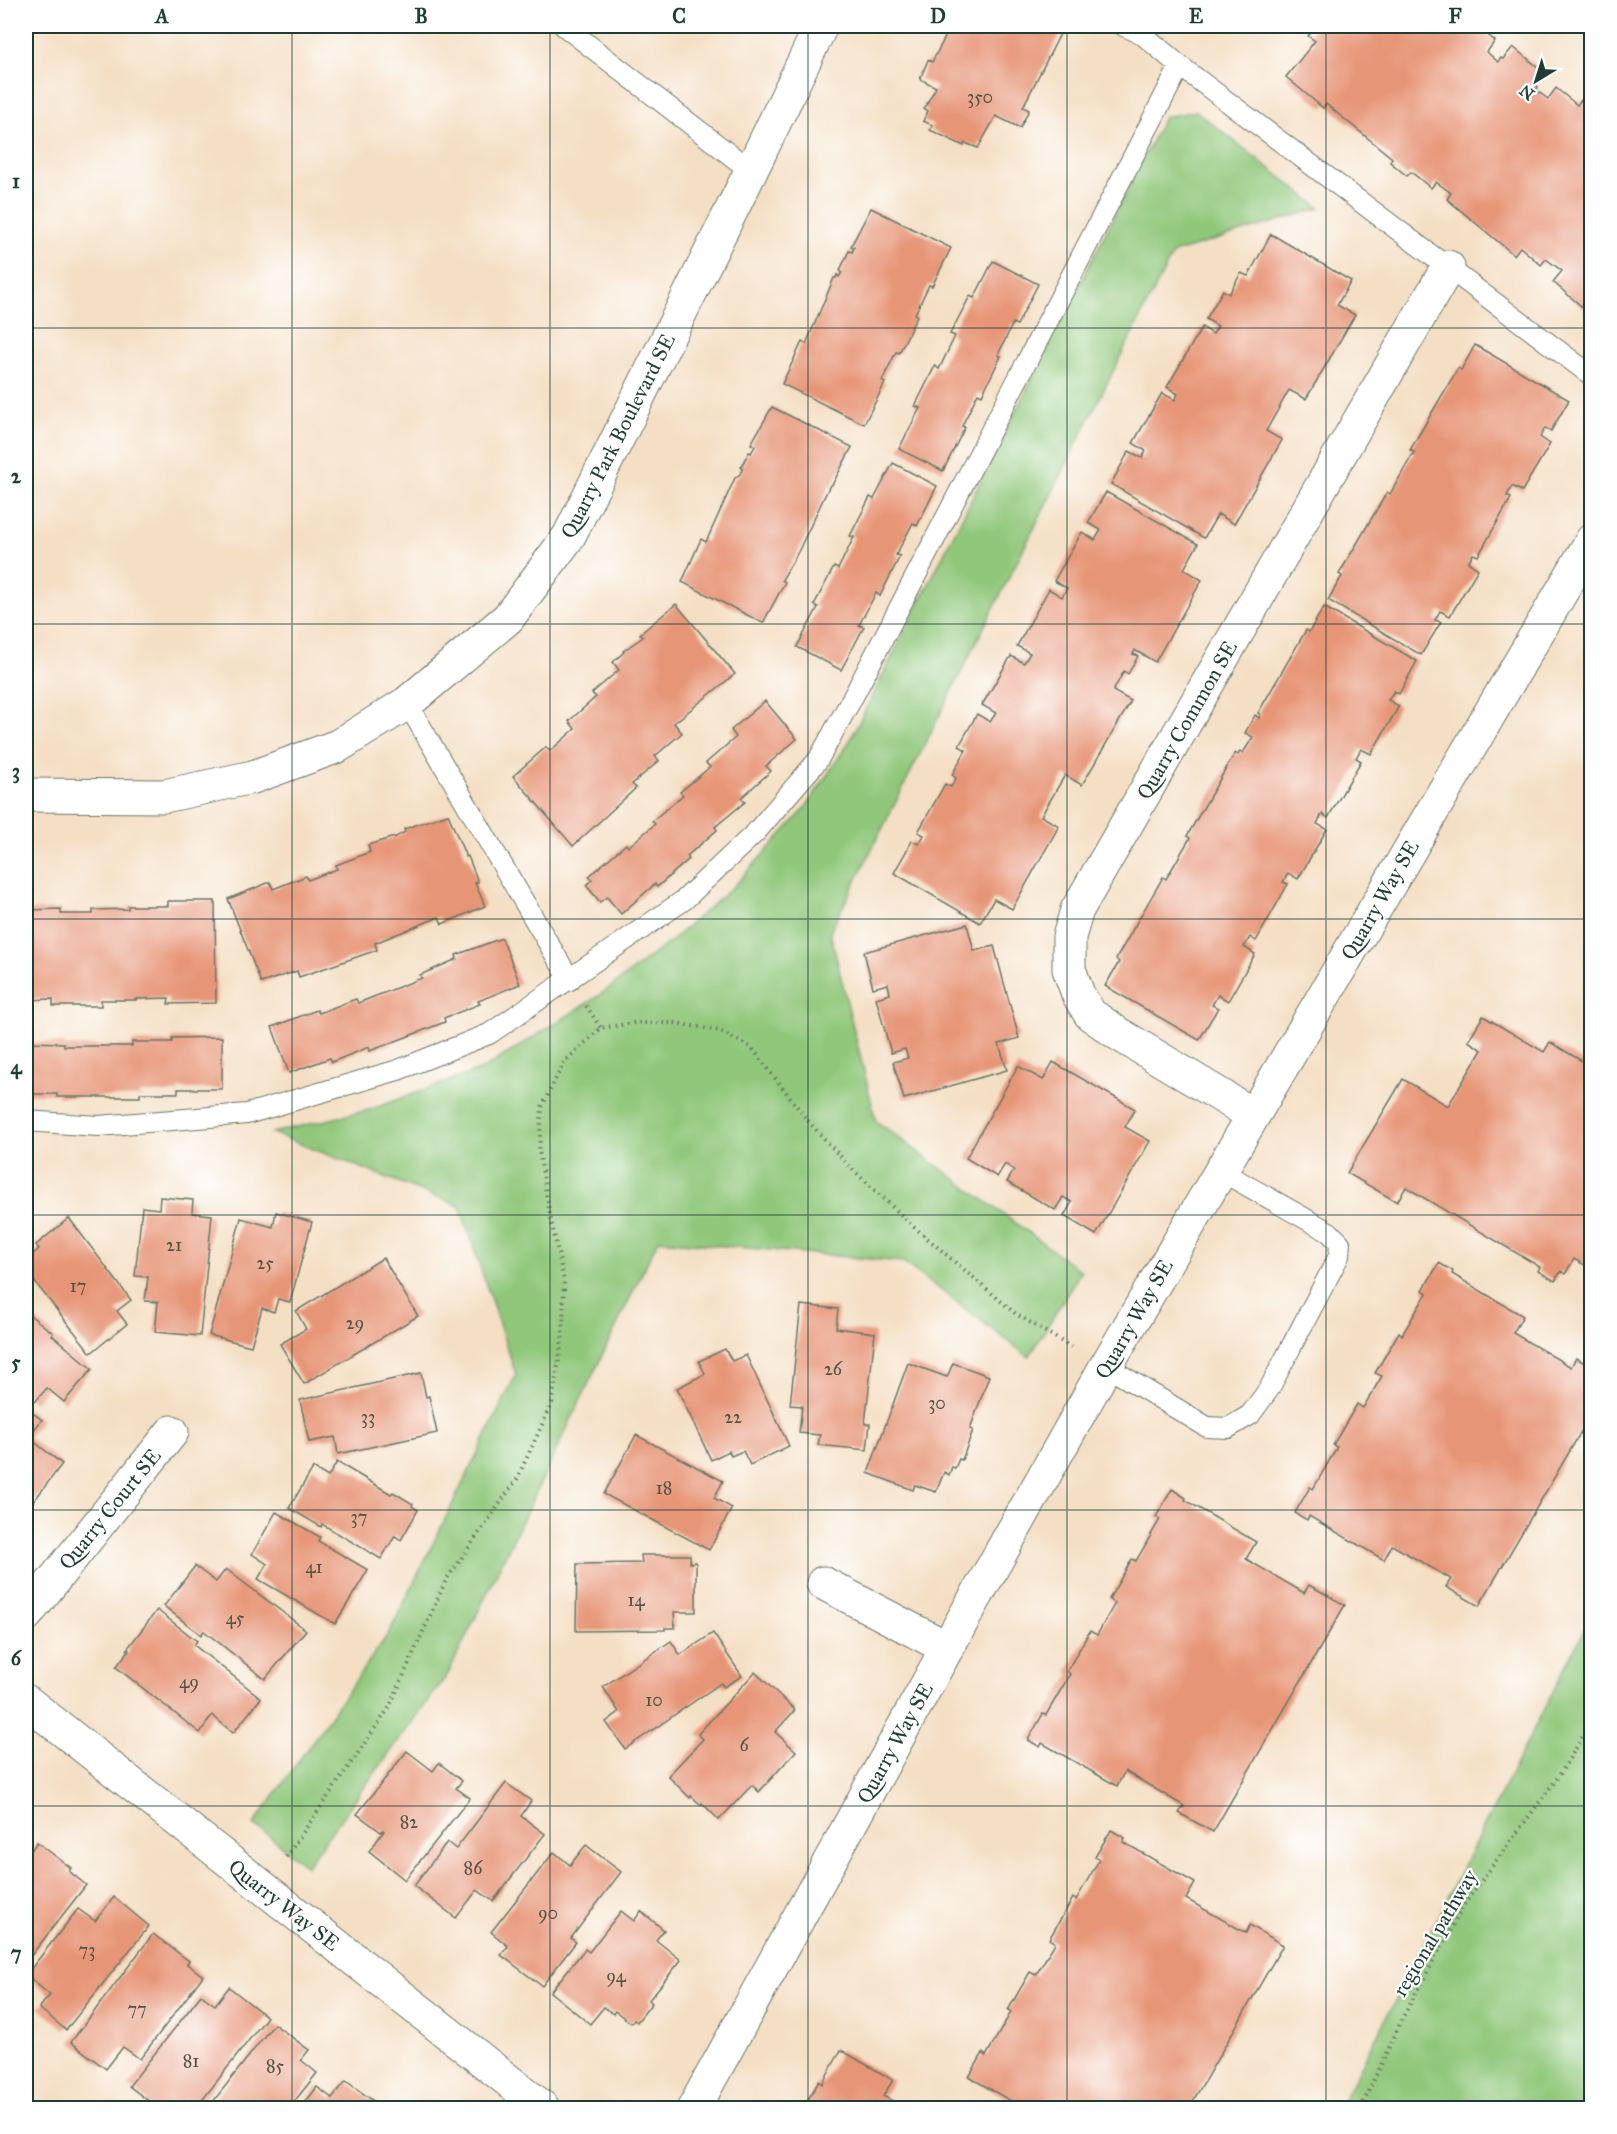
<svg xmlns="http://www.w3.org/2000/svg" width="1617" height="2134" font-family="'IM FELL Great Primer',serif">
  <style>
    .green { fill: #90c77a; stroke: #588257; stroke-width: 1.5 }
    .building { fill: #e79577 }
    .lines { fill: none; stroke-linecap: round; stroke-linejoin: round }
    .service-casing { stroke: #6a7666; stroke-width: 22 }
    .minor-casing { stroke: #6a7666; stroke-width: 35 }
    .tertiary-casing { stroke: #6a7666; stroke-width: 35 }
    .path { stroke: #6a7666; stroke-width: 4; stroke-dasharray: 1.5 4.5; stroke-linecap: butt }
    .service { stroke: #fff; stroke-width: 20 }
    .minor { stroke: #fff; stroke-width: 33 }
    .tertiary { stroke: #fff; stroke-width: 33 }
    .grid { fill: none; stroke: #1f3d34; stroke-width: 1.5; stroke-opacity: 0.55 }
    .labels { text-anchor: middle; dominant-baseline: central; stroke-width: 4.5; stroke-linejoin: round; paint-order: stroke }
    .number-label { font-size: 18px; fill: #515345 }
    .street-label { font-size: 21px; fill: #1f3d34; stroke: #fff }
    .neatline { fill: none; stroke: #1f3d34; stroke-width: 2 }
    .grid-label { font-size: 20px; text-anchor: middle; font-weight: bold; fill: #1f3d34 }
  </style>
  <rect width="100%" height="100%" fill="#fff"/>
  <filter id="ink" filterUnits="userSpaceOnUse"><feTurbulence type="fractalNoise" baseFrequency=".0167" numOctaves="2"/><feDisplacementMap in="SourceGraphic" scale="12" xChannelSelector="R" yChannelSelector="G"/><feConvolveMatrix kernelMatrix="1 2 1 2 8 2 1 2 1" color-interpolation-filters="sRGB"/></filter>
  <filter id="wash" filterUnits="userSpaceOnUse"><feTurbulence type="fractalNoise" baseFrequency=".008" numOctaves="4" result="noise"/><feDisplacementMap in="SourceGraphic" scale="24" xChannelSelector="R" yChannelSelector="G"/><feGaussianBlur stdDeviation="1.35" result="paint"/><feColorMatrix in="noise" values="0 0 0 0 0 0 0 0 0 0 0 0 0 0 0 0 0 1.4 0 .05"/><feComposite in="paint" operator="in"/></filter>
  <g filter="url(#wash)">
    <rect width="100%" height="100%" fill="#f4dfc4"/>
    <!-- green -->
    <g class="green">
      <path d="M1196,111L1320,208L1173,253L830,932L876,1121L1081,1271L1029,1357L903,1262L658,1240L448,1674L306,1866L254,1824L389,1633L516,1375L460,1206L272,1133L369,1110L485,1068L600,995L671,941L736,884L804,810L849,742L1164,117Z"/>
      <path d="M1591,1617V2108H1340Z"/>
    </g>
    <g id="blocks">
      <!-- building -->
      <g class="building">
        <path d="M951,26H1064L1023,107L1029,110L1020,128L996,116L978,148L965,143L964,146L930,130L933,125L923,121L928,111L924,109L936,87L920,79L928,60L932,62Z"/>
        <path d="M1317,26H1477L1495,41L1487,52L1498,62L1501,58L1503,59L1513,47L1544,72L1535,84L1538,87L1536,90L1548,99L1556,88L1577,105L1581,100L1592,109V308L1588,312L1553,282L1562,271L1546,259L1541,265L1520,247L1514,255L1447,199L1451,193L1436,182L1431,188L1411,172L1407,176L1390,162L1392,158L1326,104L1323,108L1286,77L1315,41L1308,36Z"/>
        <path d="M871,208L951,248L932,286L929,285L915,314L917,316L899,353L896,352L882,381L885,383L864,424L782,384L802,342L806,344L834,278H836L837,275L839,277L842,272L840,270L849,251L852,252L854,247L851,246Z"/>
        <path d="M1271,234L1351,281L1337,305L1355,315L1306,399L1289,390L1266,431L1282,440L1234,524L1218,514L1204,538L1111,484L1129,451L1142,458L1146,451L1133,443L1162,393L1175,400L1178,394L1167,387L1202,327L1213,334L1218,326L1206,319L1223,290L1229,294L1241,273L1248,276Z"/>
        <path d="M993,261L1038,284L1017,325L1013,323L998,355L1001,356L982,395L978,393L962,426L965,427L943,471L899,449L920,408L915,406L935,366L939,369L955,336L950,334L970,296L974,298Z"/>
        <path d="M1475,345L1569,400L1551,431L1545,428L1540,437L1550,444L1522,491L1512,486L1507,496L1511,498L1478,556L1473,554L1468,562L1478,569L1450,616L1440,611L1435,620L1441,622L1421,655L1328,600L1342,576L1339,574L1387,492L1390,494L1414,452L1410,450L1458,368L1461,370Z"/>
        <path d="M772,407L852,447L832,485H830L798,552L782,580L785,582L763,623L682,582L701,539L706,542L735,478L740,474L743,468L741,467L749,452L751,453L755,446L751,444Z"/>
        <path d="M893,463L937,486L917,526L913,523L896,555L900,556L880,596L876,593L859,625L864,627L841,670L797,647L818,607L814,605L834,567L838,569L854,537L850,536L870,497L874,499Z"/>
        <path d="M1106,492L1198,544L1184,569L1202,580L1155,662L1135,650L1133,654L1138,656L1128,674L1124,671L1113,691L1131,701L1082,785L1065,775L1041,816L1059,826L1012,909L994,899L980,923L894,873L912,841L919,844L924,835L918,832L945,784L951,787L956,778L952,775L966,750L959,746L977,714L990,722L996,713L982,705L1011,656L1024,663L1030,653L1017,646L1049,589L1062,597L1067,588L1054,581L1082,532L1095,540L1101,530L1088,523Z"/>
        <path d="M676,604L735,674L674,723L682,733L655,756L659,761L632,784L636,788L573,846L513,776L546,747L550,751L575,729L569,721L596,697L592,693L619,670L613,662L624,652L623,651L643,637L640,634Z"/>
        <path d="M1324,607L1417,661L1399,694L1394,691L1388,700L1399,706L1371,754L1361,749L1356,758L1361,761L1328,818L1322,814L1317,824L1327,829L1298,879L1288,873L1283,882L1288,884L1256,941L1250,937L1244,947L1255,954L1228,1001L1218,995L1212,1005L1218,1008L1199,1040L1105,986L1119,962L1116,959L1163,877L1166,879L1190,838L1187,836L1235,753L1238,755L1240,751L1243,753L1253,737L1245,733L1255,715L1259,718L1260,714L1258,713L1306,630L1309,632Z"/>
        <path d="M765,701L797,739L766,766L771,771L741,798L745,802L715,827L717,830L687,856L689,859L657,887L655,884L621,914L607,897L600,902L586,885L592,880L589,876L626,844L628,847L655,824L652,821L683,795L680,792L710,767L706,763L736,737L731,730Z"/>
        <path d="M448,814L466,857L468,856L478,882L475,883L485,906L442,924L439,917L375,943L377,950L299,977L297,971L261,983L228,899L270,882L273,889L306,876L308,880L337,869L336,865L370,852L368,845L394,837V838L405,832L404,829Z"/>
        <path d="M168,901H215L216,1003L168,1004L169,998L136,999V1000H101V1006H53V999L26,1000V910L61,909V914H93V910L128,909V906H168Z"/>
        <path d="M967,924L974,951L994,946L1019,1038L999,1044L1007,1070L904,1099L893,1062L908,1058L905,1049L891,1053L876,998L890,994L888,984L873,988L864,952Z"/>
        <path d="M502,938L520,984L478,1001L480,1004L444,1018L445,1022L370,1051L369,1047L332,1062L330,1058L289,1073L272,1027L317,1010L319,1013L356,999L358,1003L422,978L420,975L457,959L456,955Z"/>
        <path d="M1483,1016L1544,1052L1550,1042L1592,1067V1269L1574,1259L1565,1274L1561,1271L1555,1281L1538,1271L1540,1267L1406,1187L1397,1202L1347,1173L1403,1079L1448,1106L1482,1050L1468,1041Z"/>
        <path d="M222,1037V1089H178V1093H140V1097H57V1094H26V1042L64,1043V1046H132V1042H172V1038Z"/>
        <path d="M1053,1062L1135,1109L1125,1127L1150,1141L1096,1235L1064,1216L1072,1202L1063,1197L1055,1210L1007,1182L1014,1170L1005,1164L997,1177L966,1158L1018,1066L1043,1080Z"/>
        <path d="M160,1197L193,1200L192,1213L212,1215L200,1336L155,1332L158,1302L145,1301L148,1277L135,1276L142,1207L159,1209Z"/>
        <path d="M276,1212L312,1222L290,1302L278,1299L274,1312L262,1308L251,1346L209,1335L241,1218L273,1227Z"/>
        <path d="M69,1218L131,1300L117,1311L127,1324L91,1353L26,1271V1260L39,1249L36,1245Z"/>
        <path d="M383,1258L418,1316L304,1384L280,1344L306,1329L296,1311Z"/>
        <path d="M1439,1263L1453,1271L1452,1274L1523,1316L1513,1333L1571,1367L1576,1358L1592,1367V1413L1479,1606L1446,1587L1451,1579L1392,1545L1384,1560L1309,1516L1307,1520L1295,1513L1310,1487L1313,1489L1337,1447L1333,1445L1357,1404L1363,1408L1382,1376L1375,1373L1399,1332L1402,1335L1427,1293L1423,1290Z"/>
        <path d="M801,1305L838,1309L836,1328L875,1333L865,1424H870L867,1450L818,1445L820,1435L799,1433L802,1406L790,1405Z"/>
        <path d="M26,1312L53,1333L52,1335L92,1369L64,1402L47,1388L35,1402L26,1393Z"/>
        <path d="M725,1349L732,1361L746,1355L789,1446L750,1465L743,1451L731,1456L729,1451L711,1460L677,1388L705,1374L699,1361Z"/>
        <path d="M908,1363L947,1377L953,1363L989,1376L970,1429L973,1430L962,1460L959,1459L955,1468L952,1467L949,1475L944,1472L936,1492L915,1485L913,1490L868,1473Z"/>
        <path d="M421,1373L426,1397L429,1396L437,1433L338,1454L335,1437L309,1442L300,1400Z"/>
        <path d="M26,1408L42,1420L28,1437L62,1464L34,1501L26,1494Z"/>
        <path d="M636,1435L723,1481L714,1498L732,1508L709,1550L604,1494Z"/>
        <path d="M337,1462L391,1494L393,1492L413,1504L412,1506L418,1510L401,1540L395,1536L381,1559L322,1524L321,1527L289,1508L313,1468L328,1477Z"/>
        <path d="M1172,1489L1186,1498L1185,1500L1256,1542L1246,1559L1304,1593L1309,1585L1345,1605L1213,1832L1179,1813L1184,1806L1125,1771L1117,1786L1042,1743L1040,1747L1028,1740L1043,1714L1046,1715L1070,1674L1067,1671L1090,1631L1097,1635L1115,1603L1109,1599L1132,1559L1136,1561L1160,1519L1156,1517Z"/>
        <path d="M276,1512L320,1537L318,1541L368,1570L335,1624L258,1579L267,1564L252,1554Z"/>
        <path d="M641,1555H690V1563L696,1562V1612H674L675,1628H665V1630L576,1631L577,1564L642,1563Z"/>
        <path d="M195,1566L216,1582L226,1569L306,1630L265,1679L204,1631L201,1635L164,1606Z"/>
        <path d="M157,1610L197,1641L194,1645L261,1698L233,1733L212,1715L200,1733L116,1667L129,1650L127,1649Z"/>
        <path d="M713,1633L742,1676L724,1687L721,1683L625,1749L606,1722L619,1712L603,1687L671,1641L680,1655Z"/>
        <path d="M755,1672L795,1710L775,1732L796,1751L759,1792L752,1785L719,1820L702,1803L701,1805L691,1796L690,1798L668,1776L703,1739L698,1734Z"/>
        <path d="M407,1751L433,1771L439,1763L462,1781L456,1788L470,1798L405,1880L369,1851L384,1831L383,1830L381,1832L357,1814Z"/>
        <path d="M506,1783L531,1801L521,1816L545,1834L493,1901L477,1890L456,1918L414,1886L447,1842L456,1849Z"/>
        <path d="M1111,1830L1125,1838L1123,1842L1195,1883L1186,1899L1246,1933L1250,1925L1283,1945L1189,2108H1023L969,2077L983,2053L986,2056L1011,2012L1008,2010L1030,1972L1036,1975L1055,1943L1049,1939L1073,1898L1076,1900L1099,1860L1095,1857Z"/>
        <path d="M37,1842L71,1868L69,1871L86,1885L26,1962V1857Z"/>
        <path d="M586,1845L621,1872L571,1938L576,1942L542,1986L501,1955L508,1946L491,1932L554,1852L570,1865Z"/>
        <path d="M114,1897L149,1926L66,2030L39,2008L50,1995L26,1975L78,1909L95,1921Z"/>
        <path d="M621,1911L634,1921L641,1911L664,1930L656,1940L681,1960L649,2000L652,2003L637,2022L634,2020L631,2023L615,2011L613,2014L604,2007L590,2024L550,1992L585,1949L589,1952Z"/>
        <path d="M153,1934L189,1961L187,1964L203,1976L140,2059L123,2047L106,2069L71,2042Z"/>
        <path d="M229,1987L267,2017L196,2108H151L145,2103L147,2100L129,2086L201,1995L215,2005Z"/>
        <path d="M274,2024L309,2050L301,2060L317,2073L289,2108H208Z"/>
        <path d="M841,2050L893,2080L883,2096L905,2108H803L819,2081L822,2084Z"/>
        <path d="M346,2081L383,2108H301L317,2087L332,2098Z"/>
      </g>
    </g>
  </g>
  <g filter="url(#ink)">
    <use href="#blocks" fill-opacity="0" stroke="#6a7666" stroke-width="1.5"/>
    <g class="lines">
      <!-- service casing -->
      <g class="service-casing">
        <g id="service">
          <path d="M564,26L751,171"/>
          <path d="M1124,26L1142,34L1180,66L1592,376"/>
          <path d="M407,703L570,980"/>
          <path d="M26,1121L98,1126L247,1114L398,1070L489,1034L684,900L756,832L818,760L854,695L1180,66"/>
          <path d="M1106,1366L1207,1427L1228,1428L1250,1415L1269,1389L1339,1256L1340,1243L1329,1232L1221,1171"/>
        </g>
      </g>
      <!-- minor casing -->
      <g class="minor-casing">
        <g id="minor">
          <path d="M1253,1115L1117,1033L1090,1014L1078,994L1069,969V937L1077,910L1448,267"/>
          <path d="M823,1583L947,1648"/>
          <path d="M26,1615L172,1432"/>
          <path d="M26,1701L543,2108"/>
          <path d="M694,2108L947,1648L1106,1366L1592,540"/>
        </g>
      </g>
      <!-- tertiary casing -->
      <g class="tertiary-casing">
        <path id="tertiary" d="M26,795L164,796L253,777L338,746L407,703L508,618L569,536L751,171L821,26"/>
      </g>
      <!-- path -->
      <g class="path">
        <path d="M586,1006L601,1028"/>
        <path d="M286,1857L389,1708L446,1580L517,1479L552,1403L563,1333L564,1281L549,1210L539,1151L542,1107L564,1062L601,1028L634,1023H676L720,1031L752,1048L809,1122L849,1166L914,1227L1016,1314L1071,1347"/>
        <path d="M1361,2108L1403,2017L1465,1903L1558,1777L1592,1722"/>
      </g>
      <!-- service -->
      <use href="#service" class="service"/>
      <!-- minor -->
      <use href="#minor" class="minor"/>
      <!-- tertiary -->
      <use href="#tertiary" class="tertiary"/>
    </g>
  </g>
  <!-- grid -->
  <path class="grid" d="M292,26V2108M550,26V2108M808,26V2108M1067,26V2108M1326,26V2108M26,328H1592M26,624H1592M26,919H1592M26,1215H1592M26,1510H1592M26,1806H1592"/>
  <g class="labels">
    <!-- number labels -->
    <g class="number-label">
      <text x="980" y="97">350</text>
      <text x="174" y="1245">21</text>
      <text x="265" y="1263">25</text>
      <text x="78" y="1286">17</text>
      <text x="355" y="1323">29</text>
      <text x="833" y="1369">26</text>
      <text x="937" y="1403">30</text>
      <text x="368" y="1417">33</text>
      <text x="733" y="1417">22</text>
      <text x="664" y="1488">18</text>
      <text x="359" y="1517">37</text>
      <text x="314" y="1567">41</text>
      <text x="636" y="1600">14</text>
      <text x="235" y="1618">45</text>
      <text x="189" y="1682">49</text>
      <text x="654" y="1700">10</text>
      <text x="744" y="1745">6</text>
      <text x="409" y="1822">82</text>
      <text x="473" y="1868">86</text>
      <text x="548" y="1913">90</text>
      <text x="87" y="1950">73</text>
      <text x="616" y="1976">94</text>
      <text x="137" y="2009">77</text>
      <text x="191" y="2061">81</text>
      <text x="275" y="2066">85</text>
    </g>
    <!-- street labels -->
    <g class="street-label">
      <text transform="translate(618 436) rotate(-63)">Quarry Park Boulevard SE</text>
      <text transform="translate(1187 720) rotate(-60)">Quarry Common SE</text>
      <text transform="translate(1380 900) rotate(-60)">Quarry Way SE</text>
      <text transform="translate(1134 1319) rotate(-60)">Quarry Way SE</text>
      <text transform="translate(110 1509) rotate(-51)">Quarry Court SE</text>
      <text transform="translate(895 1743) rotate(-61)">Quarry Way SE</text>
      <text transform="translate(284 1905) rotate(38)">Quarry Way SE</text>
      <text transform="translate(1435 1933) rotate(-59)">regional pathway</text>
    </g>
  </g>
  <!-- margin -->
  <rect width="1617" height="2134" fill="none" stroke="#fff" stroke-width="66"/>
  <!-- north arrow -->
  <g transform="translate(1536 81) rotate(218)" stroke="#ffffff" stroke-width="4.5" paint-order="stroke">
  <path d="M0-4.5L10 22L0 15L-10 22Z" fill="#1f3d34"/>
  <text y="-9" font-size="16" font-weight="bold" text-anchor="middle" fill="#1f3d34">N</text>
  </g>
  <rect x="33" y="33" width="1551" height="2068" class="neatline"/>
  <g class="grid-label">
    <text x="162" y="23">A</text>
    <text x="421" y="23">B</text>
    <text x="679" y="23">C</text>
    <text x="938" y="23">D</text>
    <text x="1196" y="23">E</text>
    <text x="1455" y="23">F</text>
    <text x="16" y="188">1</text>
    <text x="16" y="483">2</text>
    <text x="16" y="778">3</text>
    <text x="16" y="1074">4</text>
    <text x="16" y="1369">5</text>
    <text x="16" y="1665">6</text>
    <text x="16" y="1960">7</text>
  </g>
</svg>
